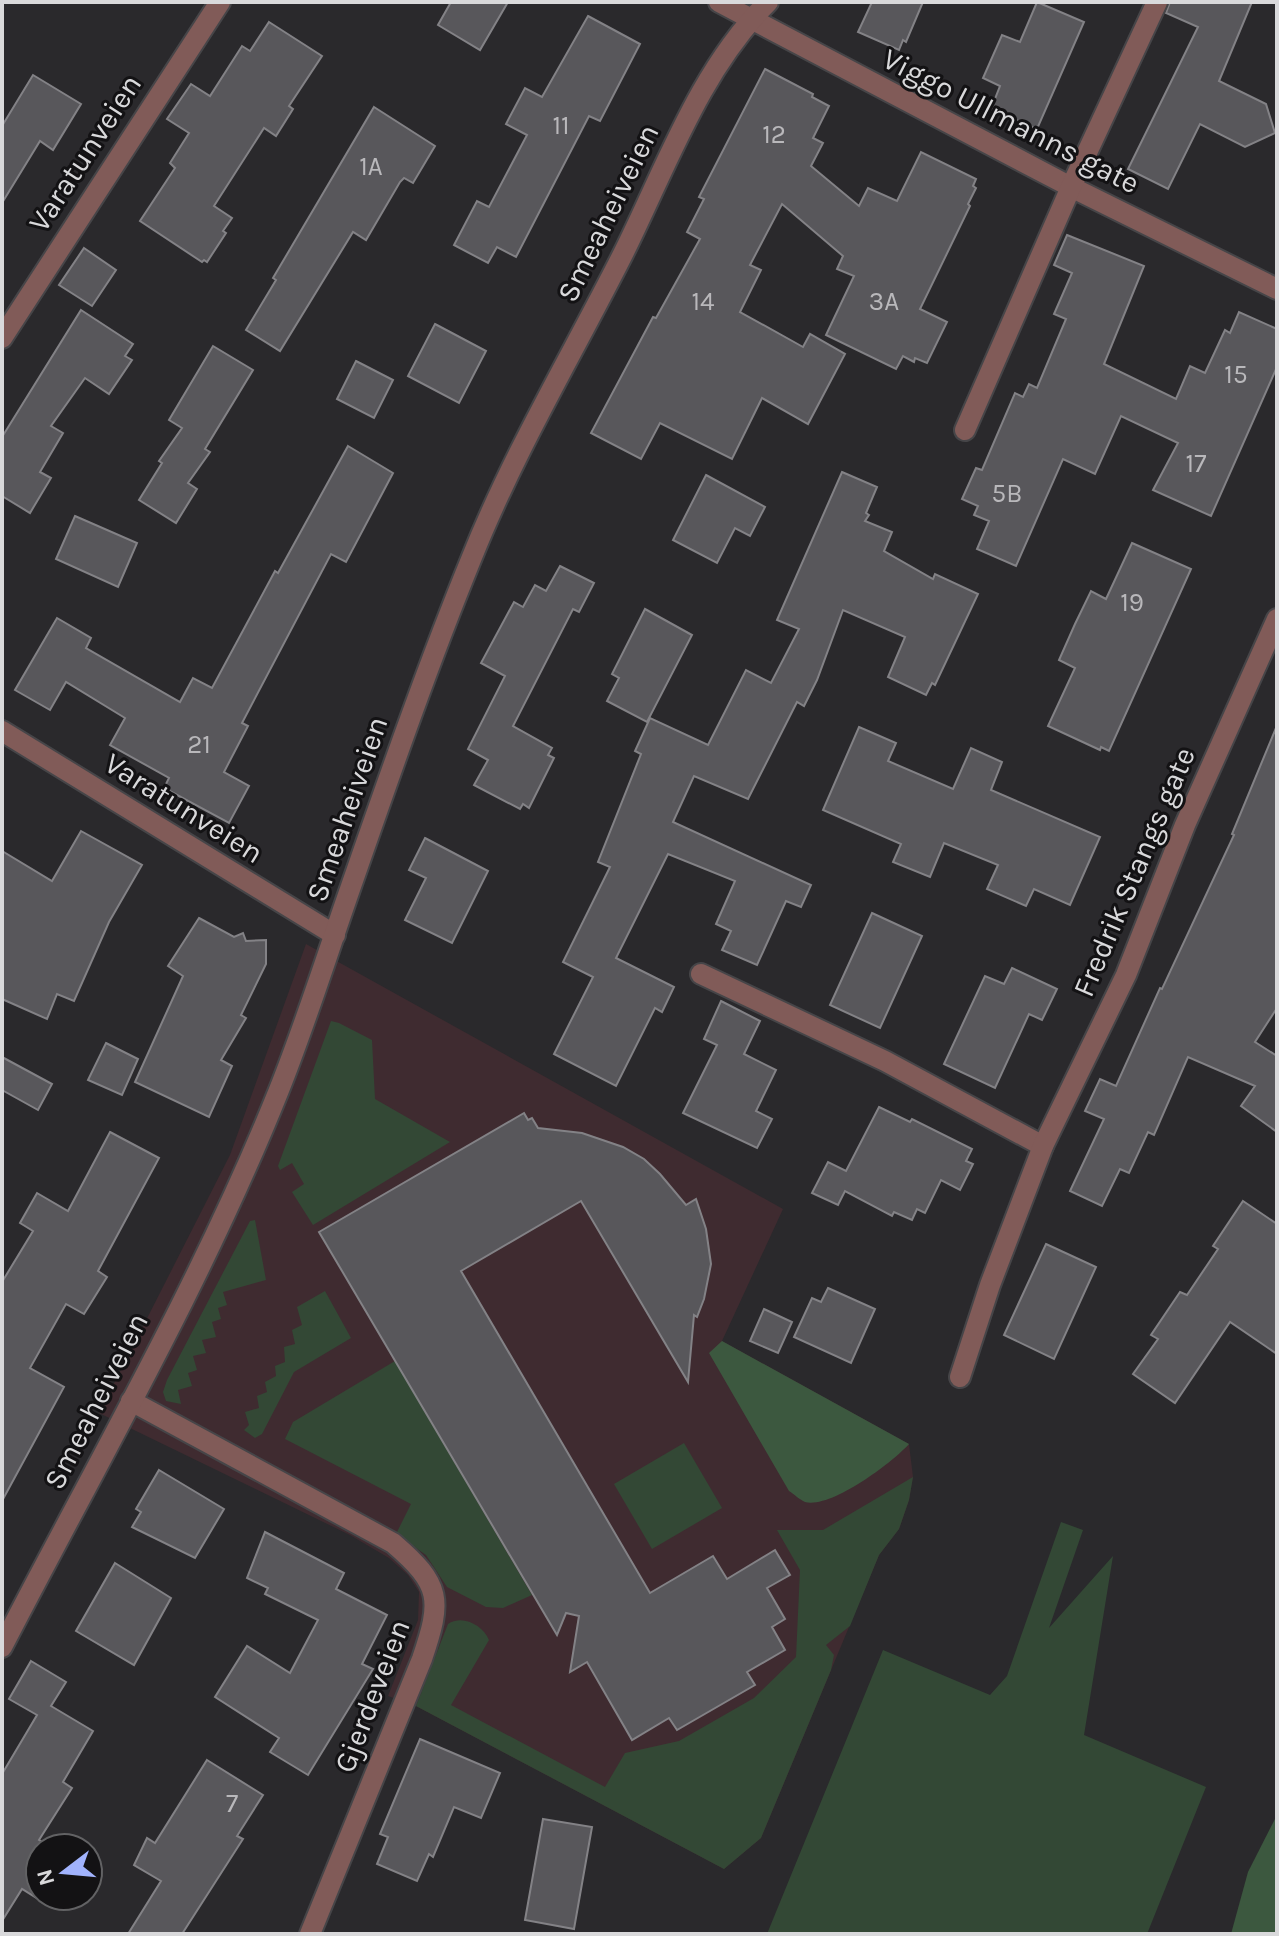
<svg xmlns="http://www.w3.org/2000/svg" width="1279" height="1936" font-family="Karla,sans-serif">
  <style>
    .education { fill: #3f2b30 }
    .green { fill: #334835 }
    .forest { fill: #3c583f }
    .building { fill: #58575b; stroke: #838286; stroke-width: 2 }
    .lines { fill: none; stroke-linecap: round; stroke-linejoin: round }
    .street-casing { stroke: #464548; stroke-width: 24 }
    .street { stroke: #815b58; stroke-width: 20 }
    .labels { text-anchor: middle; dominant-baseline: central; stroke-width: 6; stroke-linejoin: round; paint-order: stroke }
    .number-label { font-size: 26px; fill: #b9b8bb }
    .street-label { font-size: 30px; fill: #d9d9db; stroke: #131214 }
  </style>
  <rect width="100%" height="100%" fill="#2a292c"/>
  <!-- education -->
  <path class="education" d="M306,944L783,1209L722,1341L909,1444L913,1477L909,1500L899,1529L879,1555L761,1838L724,1869L416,1706L388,1696L418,1620L419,1592L408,1575L389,1558L350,1535L99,1413L230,1155Z"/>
  <!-- green -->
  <g class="green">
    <path d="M331,1021L339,1023L372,1040L375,1099L450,1142L313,1225L292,1192L304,1184L292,1163L280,1170L278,1166Z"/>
    <path d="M255,1220L266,1280L223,1292L227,1305L218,1308L221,1319L212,1322L216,1337L202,1340L206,1353L193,1356L197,1370L188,1373L192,1386L178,1390L181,1404L166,1401L163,1392L167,1380L250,1221Z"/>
    <path d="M325,1291L351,1338L294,1372L262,1434L255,1438L244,1430L249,1425L245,1412L259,1408L257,1396L267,1392L265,1382L276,1376L275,1366L285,1362L284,1347L295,1344L292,1330L302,1325L297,1307Z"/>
    <path d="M395,1361L532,1595L503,1608L486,1607L447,1587L426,1555L396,1534L411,1504L285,1439L293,1422Z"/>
    <path d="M684,1443L722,1508L652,1549L614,1484Z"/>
    <path d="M913,1477L909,1500L899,1529L879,1555L850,1626L826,1645L834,1655L831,1670L761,1838L724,1869L416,1706L448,1624C462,1614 483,1625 489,1640L451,1705L605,1787L625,1753L679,1741L754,1698L796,1657L800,1570L777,1530H823Z"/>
    <path d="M1061,1522L1083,1530L1049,1628L1113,1556L1084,1735L1206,1787L1147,1934H767L883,1650L990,1695L1007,1676Z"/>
  </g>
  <!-- forest -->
  <g class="forest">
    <path d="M722,1341L909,1444C893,1462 831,1509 805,1502C800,1500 794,1494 789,1491L709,1353Z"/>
    <path d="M1277,1815V1934H1231L1248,1872Z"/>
  </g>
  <!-- building -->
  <g class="building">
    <path d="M451,2H508L480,50L438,25Z"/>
    <path d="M872,2H923L906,42L903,40L899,50L858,32Z"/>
    <path d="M1037,2L1084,22L1037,129L991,109L1000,86L983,78L1002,35L1020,42Z"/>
    <path d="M1170,2H1252L1219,81L1266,104L1275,133L1245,147L1200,124L1168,189L1128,169L1198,27L1166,13Z"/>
    <path d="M588,16L640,44L600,121L589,116L516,257L497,247L488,263L454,245L477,201L489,207L527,135L506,124L525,88L542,97Z"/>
    <path d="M269,22L322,56L289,106L293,109L276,136L264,128L214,206L232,218L223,231L226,233L207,262L204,260L202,262L140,221L175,168L170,163L189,133L167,119L191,84L210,96L242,46L250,51Z"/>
    <path d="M765,69L813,94L812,97L829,106L813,138L823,143L811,166L859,206L868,188L897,201L921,152L976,179L973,186L976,188L968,204L970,206L920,309L947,322L927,363L915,358L914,362L903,356L896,369L826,335L854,276L837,269L843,256L782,204L750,265L761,270L740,312L803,347L810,334L845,354L808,424L762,398L732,459L660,423L641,459L591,433L653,317L656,318L700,239L687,232L704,199L699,197Z"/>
    <path d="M33,75L81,104L53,150L40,141L2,203V126Z"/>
    <path d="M374,107L435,146L413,183L404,178L400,182L366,240L353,232L280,351L246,330L276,280L273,278Z"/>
    <path d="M1067,235L1144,266L1104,364L1176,399L1190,366L1205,373L1225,330L1230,333L1239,312L1277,329V367L1211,516L1153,490L1178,443L1121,416L1095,474L1063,459L1016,566L977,549L989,521L974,515L978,506L962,499L976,468L982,470L1015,393L1023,397L1029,384L1037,388L1066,319L1054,314L1072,273L1054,265Z"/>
    <path d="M84,248L116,270L92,306L59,285Z"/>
    <path d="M81,310L133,344L125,356L132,360L109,394L85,378L51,426L63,433L40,472L51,478L30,513L2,496V437Z"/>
    <path d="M435,324L486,351L459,403L408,376Z"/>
    <path d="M213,346L253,370L205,449L210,452L188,483L197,489L176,523L139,500L162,463L159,461L182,428L169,420Z"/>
    <path d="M356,361L393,380L374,418L337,399Z"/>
    <path d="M348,446L393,473L346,562L331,554L242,723L248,726L224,772L249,786L229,823L164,788L169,778L110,745L125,718L66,682L50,710L15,690L57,618L91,638L86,648L180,702L193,678L212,688L275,571L278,573Z"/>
    <path d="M842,472L877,487L866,513L869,515L865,521L892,532L884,551L933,579L935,574L978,594L935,685L932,683L926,695L888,677L905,637L843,610L817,680L804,706L797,702L748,799L694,776L673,822L811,885L801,907L786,901L757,965L722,950L731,931L716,924L735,881L668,854L616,958L674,987L662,1012L655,1008L616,1086L554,1054L593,977L563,962L610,867L598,862L641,754L635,751L650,718L708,745L746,670L771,683L799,629L777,620Z"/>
    <path d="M706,475L765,507L750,536L735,528L717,563L673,540Z"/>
    <path d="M75,516L137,543L118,587L56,559Z"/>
    <path d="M1132,543L1191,569L1109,751L1101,747L1100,750L1048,726L1075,668L1059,660L1075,624L1091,591L1106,599Z"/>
    <path d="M560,566L594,583L579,612L573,609L513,726L552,748L548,755L554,758L529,808L523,804L520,809L474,785L488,760L468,749L505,676L481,663L514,602L523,607L535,585L546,591Z"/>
    <path d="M645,609L692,635L647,722L607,701L619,678L612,674Z"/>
    <path d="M859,727L896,743L888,761L953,789L971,748L1002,762L991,790L1100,837L1070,905L1034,889L1026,906L987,889L998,865L944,843L930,877L893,862L901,844L823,810Z"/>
    <path d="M1276,728L1277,1008L1255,1042L1277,1056V1132L1241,1106L1255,1086L1188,1057L1154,1135L1148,1132L1129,1173L1120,1169L1102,1206L1070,1191L1104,1119L1085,1111L1100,1079L1116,1086L1160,988L1162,989L1234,835L1232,834Z"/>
    <path d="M81,831L142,865L109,922L74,1001L57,994L47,1019L2,999V851L52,881Z"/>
    <path d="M425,838L488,871L452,943L405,920L426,878L409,870Z"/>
    <path d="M872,913L922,936L880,1028L830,1005Z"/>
    <path d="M199,918L234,937L243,933L246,941L266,940V964L241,1015L246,1018L221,1060L232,1066L209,1117L135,1082L183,976L168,966Z"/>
    <path d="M1012,968L1057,989L1042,1020L1029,1014L995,1088L944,1064L985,976L1004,984Z"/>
    <path d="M721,1001L760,1021L744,1054L776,1070L756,1111L772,1119L757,1148L683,1113L717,1045L704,1039Z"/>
    <path d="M106,1043L138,1059L122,1095L88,1080Z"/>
    <path d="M2,1057L52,1084L38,1110L2,1090Z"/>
    <path d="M879,1107L910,1122L912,1119L972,1149L966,1161L973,1164L960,1190L941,1180L925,1213L917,1209L912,1220L894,1212L892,1216L845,1191L838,1205L812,1193L828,1162L846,1171Z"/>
    <path d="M524,1113L528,1120L532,1118L538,1128L582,1133L623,1147L644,1159L660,1174L686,1205L696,1199L706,1229L711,1264L704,1299L697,1317L694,1315L688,1382L581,1201L461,1271L650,1593L713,1556L727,1579L775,1550L790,1575L767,1588L785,1619L772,1627L785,1650L747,1672L755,1685L677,1730L669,1718L632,1740L587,1662L570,1672L579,1616L566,1613L557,1635L319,1232Z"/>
    <path d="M110,1132L159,1158L98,1271L107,1277L84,1314L66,1304L30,1368L64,1387L2,1501V1282L33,1231L20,1223L37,1193L68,1211Z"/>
    <path d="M1243,1201L1277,1224V1354L1230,1322L1175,1403L1133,1374L1158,1339L1151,1335L1180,1292L1187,1295L1218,1249L1213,1246Z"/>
    <path d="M1046,1244L1096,1267L1054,1359L1004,1335Z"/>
    <path d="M828,1288L875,1309L851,1363L794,1337L812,1298L821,1302Z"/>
    <path d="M764,1309L792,1322L778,1353L750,1341Z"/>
    <path d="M159,1470L224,1509L195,1558L132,1527L141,1512L136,1509Z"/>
    <path d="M265,1532L344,1573L336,1589L387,1615L362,1664L373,1669L308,1775L270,1752L279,1738L215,1697L247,1646L290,1673L318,1620L265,1594L268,1588L247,1578Z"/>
    <path d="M115,1563L171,1598L134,1665L76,1631Z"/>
    <path d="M31,1661L66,1682L51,1706L93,1731L63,1782L72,1788L39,1840L52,1848H40V1896H57L51,1907L22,1889L2,1921V1774L37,1715L9,1699Z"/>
    <path d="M420,1739L500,1773L481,1818L454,1807L433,1857L429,1854L417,1881L377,1864L388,1837L380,1834Z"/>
    <path d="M207,1760L263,1795L237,1836L243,1839L182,1934H128L161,1881L134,1865L147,1838L155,1843Z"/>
    <path d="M543,1819L592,1827L574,1929L525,1920Z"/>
  </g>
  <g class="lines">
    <!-- street casing -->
    <g class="street-casing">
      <g id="street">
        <path d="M719,2L1071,187L1277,289"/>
        <path d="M2,338L220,2"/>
        <path d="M965,430L1071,187L1157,2"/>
        <path d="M2,731L335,935"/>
        <path d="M701,974L885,1061L1043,1146"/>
        <path d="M960,1377L990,1285L1043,1146L1126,975L1185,825L1277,619"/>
        <path d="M131,1401L393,1543C442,1585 442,1600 422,1659L310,1934"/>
        <path d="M2,1647C97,1463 202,1282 279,1090C305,1025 326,958 349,892C388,780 427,667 472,557C514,452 572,355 623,254C666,168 699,71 768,2"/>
      </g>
    </g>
    <!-- street -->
    <use href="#street" class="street"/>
  </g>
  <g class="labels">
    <!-- number labels -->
    <g class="number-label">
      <text x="561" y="125">11</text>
      <text x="774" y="134">12</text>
      <text x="371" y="166">1A</text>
      <text x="703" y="301">14</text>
      <text x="884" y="301">3A</text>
      <text x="1236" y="374">15</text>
      <text x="1196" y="463">17</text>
      <text x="1007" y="493">5B</text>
      <text x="1132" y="602">19</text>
      <text x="199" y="744">21</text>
      <text x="232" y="1803">7</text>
    </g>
    <!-- street labels -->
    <g class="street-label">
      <text transform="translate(1011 121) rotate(27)">Viggo Ullmanns gate</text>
      <text transform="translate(85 153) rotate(-57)">Varatunveien</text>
      <text transform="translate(608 213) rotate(-64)">Smeaheiveien</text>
      <text transform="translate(184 808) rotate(32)">Varatunveien</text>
      <text transform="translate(347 809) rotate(-71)">Smeaheiveien</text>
      <text transform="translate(1134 872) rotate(-67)">Fredrik Stangs gate</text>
      <text transform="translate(96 1401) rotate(-63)">Smeaheiveien</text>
      <text transform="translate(372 1696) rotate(-69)">Gjerdeveien</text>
    </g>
  </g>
  <!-- border -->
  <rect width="1279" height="1936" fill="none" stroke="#d9d9db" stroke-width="8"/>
  <!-- north arrow -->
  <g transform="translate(64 1872) rotate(254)"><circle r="38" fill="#131214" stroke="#626264" stroke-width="2"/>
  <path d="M0-6L14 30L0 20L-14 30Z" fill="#a1b3fd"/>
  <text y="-12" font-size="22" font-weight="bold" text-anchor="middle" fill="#d9d9db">N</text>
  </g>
</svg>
